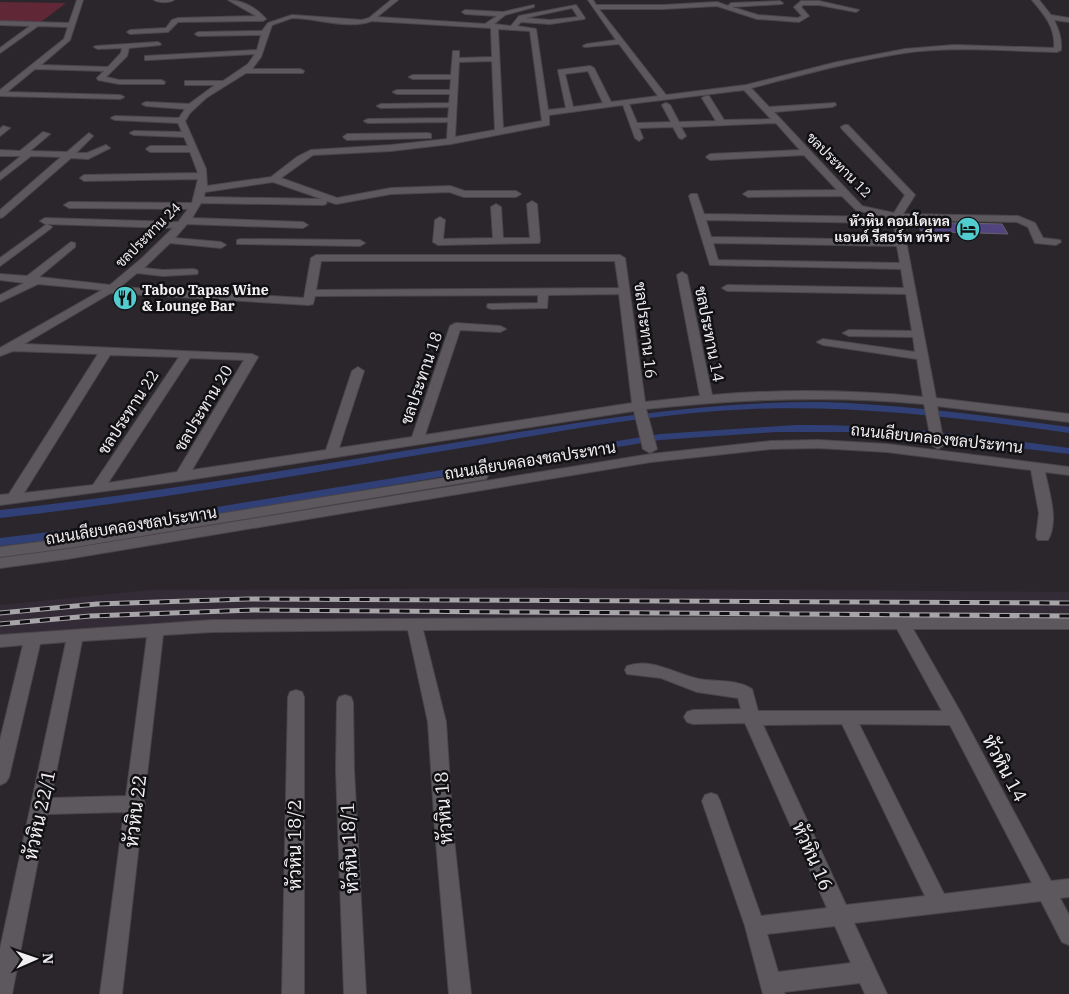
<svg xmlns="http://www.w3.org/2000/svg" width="1069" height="994" font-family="'IBM Plex Serif',Sarabun,serif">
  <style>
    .built { fill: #332b36 }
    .green { fill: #602737 }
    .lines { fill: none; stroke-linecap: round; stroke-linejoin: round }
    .canal { fill: #304077; fill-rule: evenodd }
    .building { fill: #52447f; stroke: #636269 }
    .minor-casing { stroke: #48454a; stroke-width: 2 }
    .minor { fill: #5d585e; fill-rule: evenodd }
    .rail-casing { stroke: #a8a4a9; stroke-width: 5 }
    .rail { stroke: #111012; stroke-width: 3; stroke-dasharray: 10; stroke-linecap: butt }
    .labels { text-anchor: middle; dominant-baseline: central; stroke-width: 5; stroke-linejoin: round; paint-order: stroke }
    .far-street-label { font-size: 14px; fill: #f2eff3; stroke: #111012 }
    .far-poi-label { font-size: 14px; font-weight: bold; fill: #f2eff3; stroke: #111012; text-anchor: end }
    .street-label { font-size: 16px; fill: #f2eff3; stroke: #111012 }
    .near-street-label { font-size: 19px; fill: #f2eff3; stroke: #111012 }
  </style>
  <rect width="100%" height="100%" fill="#2a262b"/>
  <!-- built -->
  <path class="built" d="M553,588L1069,592V621L903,619L161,622L0,637V605L149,590Z"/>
  <!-- green -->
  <path class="green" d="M0,2L66,3L41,22L0,21Z"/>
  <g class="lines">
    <!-- canal -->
    <g class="canal">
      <path d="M824,402C906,405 988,416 1069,427V433C963,418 858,405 751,409C651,413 553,433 455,449C304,474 153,501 0,518V510C150,494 298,468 447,444C574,423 695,401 824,402Z"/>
      <path d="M796,425C887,424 978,436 1069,448V454L942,439L847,432H776L660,440L114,532L0,546V538L114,524L660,434Z"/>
    </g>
  </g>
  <!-- building -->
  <path class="building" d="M916,222L1002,224L1008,234L945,232L946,236H936L932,231H921Z"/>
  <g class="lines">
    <!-- minor casing -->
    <g class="minor-casing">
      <g id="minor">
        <path d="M77,0H83L70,40L41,65L108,67L121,53L122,48L98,49L94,47L96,46L158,42L161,44L160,45L129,48L127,56L106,77L119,80H161L165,82L164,84H119L98,80L97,78L104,71L35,69L7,92L120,95L124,97L120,99L0,96V90L64,39L68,27L38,26L0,53V48L30,26L0,25V21L69,23Z"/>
        <path d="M154,0H174C170,3 158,3 154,0Z"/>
        <path d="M228,0C242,0 257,8 266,19L263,21L178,22L168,32L130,34L127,32L130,30L166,28L172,20L178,18L256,16Z"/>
        <path d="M391,0H398L377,17L485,24L497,16L465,14L462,12L465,10L503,12L534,5V7L505,15L494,24L511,26L519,16L576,5L585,18L584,19L550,24L521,22L517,26L536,29L548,110L566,108L558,70L590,66L594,68L611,102L658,96L619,44L585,47L583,46L587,44L616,40L588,0H593L596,5H663L717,2L728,6L731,3L780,1L783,3L782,4L732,7L758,15L798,18L802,16L794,7L801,1H819L859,10L856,12L819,5H803L801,7L809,16L799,22L757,19L717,6L663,9H599L666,95L746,85L837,62L905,49L954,45L1054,48C1056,28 1044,14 1032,0H1039L1051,15L1069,18V22L1054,20C1059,30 1062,39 1061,50L1057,52C1006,51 954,46 904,53C852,61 802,75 751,88L769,107L835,103L836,105L832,107L774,112L862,206L894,213L905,195L842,129L841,127L845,125H848L915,195L903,214L1018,216L1035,223L1043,238L1060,240L1061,242L1056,245L1035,243L1028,227L1017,222L902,220L936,398L1069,414V422L937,406L944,445L938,449L932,445L924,404C831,395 739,399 646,409L657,449L650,453L643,449L634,411L181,481L0,505V495L9,494L98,354L13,351L0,356V348L102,290L38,284L0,302V295L24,283L0,280V274L27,276L71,242L75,243V247L39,277L110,285L141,259L173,228L45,224L40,221L45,218L178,222L188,209L69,208L64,205L69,202L192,203L198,179L84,181L80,178L84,175L198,173L190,152H150L146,149L150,146H188L184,137L134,135L130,133L134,131L182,132L178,123L115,120L111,118L115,116L179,118L185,109L146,106L142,104L146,102L189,104L215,85H185V81H223L248,64L255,54L148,60H145V56L257,50L261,35L198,36L195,34L198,32L262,31L268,23L292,15L362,20L369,18ZM572,8L578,17L550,20L525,18ZM292,18C318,18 347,30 372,21L491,28L492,57L459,58V51H453L451,75H413L409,77L413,79H451L450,90H397L393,92L397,94H450L449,103L381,104L377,106L381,108L449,107L448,118L368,119L364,121L368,123L448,122L447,139L391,145L311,150L297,157L271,177L207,186L206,169L185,121L190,113L206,98L246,73H303L304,71L300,69H252L261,57L272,25ZM498,29L530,31L542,121L503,128ZM492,61L495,130L455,137L459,62ZM588,71L603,103L573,107L565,74ZM744,90L771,119L724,120L709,96H706L702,98L716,121L679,122L670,105L666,103L662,105L671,122L637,123L629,104ZM623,105L635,138L639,141L643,138L639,128L673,127L679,138L682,139L686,136L681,127L776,123L800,150L710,154L706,157L710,160L804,155L837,190L748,191L743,194L748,197L842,196L856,210L893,219L896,240L711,237L706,220L885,223L890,220L885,217L704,214L697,194H691L689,196L710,265L901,269L904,288L727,285L722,288L727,291L906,294L912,331L849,330L843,333L849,336L913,337L915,352L823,339L817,342L823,345L917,359L923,397C853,390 783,389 712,395L687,275L682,272L677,275L700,396L645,402L625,258L620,255H316L311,258L304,298L120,287L137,273L163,276L197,274L198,272L197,270L193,269L163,270L144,268L170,243L221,248L226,245L221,242L175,238L187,224L303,228L308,225L303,222L192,218L201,203L323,205L326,204L327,201L336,204L391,194L449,192L464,197H516L521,194L516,191H465L450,186L391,188L337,198L281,178L313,155L391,151L451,144L549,125V115ZM273,182L322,199L204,197L205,192ZM713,243L897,246L900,263L718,260ZM321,261H615L619,288L316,290ZM111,293L309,305L313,304L315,296L538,295V303L488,304L487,306L488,308L492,309L547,308L548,295L619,294L632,403L425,435L460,330L500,332L506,329L500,326L456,323L450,326L412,437L339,448L364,371L358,367L352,371L326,450L192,470L258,357L252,354L24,344ZM110,355L179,357L93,485L24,493ZM190,358L244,360L177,472L108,483Z"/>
        <path d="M3,126L10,128L0,136V129Z"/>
        <path d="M43,132L50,134L30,151L67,152L89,133L93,136L76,153H87L106,145L110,148L88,159L71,158L3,217L0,218V210L61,157L31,156L0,180V173L21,156H0V150L20,151Z"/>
        <path d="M428,133L431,134V138L347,140L343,137L347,134Z"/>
        <path d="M532,201L537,204L540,241L539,243L438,245L433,242L435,220L440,217L445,220L443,239L493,238L491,207L496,204L501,207L503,238H530L527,204Z"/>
        <path d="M47,224L52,227L50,229L0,266V258Z"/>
        <path d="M241,239L360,240L365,243L360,246L237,244V240Z"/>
        <path d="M818,440L887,444L1069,467V475L1045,472C1049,492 1059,521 1048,540H1038L1036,537L1039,513L1031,470L887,452L818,448L771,449L651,462L67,559L0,568V558L67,549L651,454L771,441Z"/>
        <path d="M481,472L486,473L488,476L486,479L69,548L0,557V547L69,538Z"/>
        <path d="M901,616L1069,617V629H913L961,713L1051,881L1069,879V897L1060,898L1069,915V945L1062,942L1041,901L854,923L887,994H865L860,983L784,992L785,994H763L745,926L702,801L705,795L711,793L717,795L720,801L761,916L827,908L745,723L693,724L687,722L684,717L687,712L693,710L741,709L738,698L697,692L661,678L627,674L625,670L627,666C652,657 675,674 699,679C717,682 736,679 752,689L758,711H942L897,629L423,630L446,722L453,830L471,994H449L435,830L428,722L408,630L212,632L163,635L144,801L145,804L143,808L122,994H100L124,812L47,814L12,994H0V949L66,642L40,644L9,777L6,782L0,785V740L23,645L0,647V635L212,620ZM147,637L126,796L51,798L82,641ZM842,724L925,896L846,905L763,725ZM859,724L950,725L1032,883L944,894ZM835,926L851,963L778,972L767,934Z"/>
        <path d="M296,690L302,692L304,697V994H282L288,697L290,692Z"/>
        <path d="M345,695L351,697L353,702L354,770L366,994H344L336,770L337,702L339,697Z"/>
      </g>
    </g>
    <!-- minor -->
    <use href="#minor" class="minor"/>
    <!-- rail casing -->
    <g class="rail-casing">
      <g id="rail">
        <path d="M0,613L97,604L248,599L1069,603"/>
        <path d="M0,624L90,616L253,610L1069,616"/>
      </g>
    </g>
    <!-- rail -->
    <use href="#rail" class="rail"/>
  </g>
  <!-- icons -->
  <defs>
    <g id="hotel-disc" transform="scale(1.25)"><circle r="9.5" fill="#52cdcf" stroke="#111012"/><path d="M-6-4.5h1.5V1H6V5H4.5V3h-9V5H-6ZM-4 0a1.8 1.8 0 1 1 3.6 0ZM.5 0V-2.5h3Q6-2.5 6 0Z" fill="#111"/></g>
    <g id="restaurant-disc" transform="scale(1.25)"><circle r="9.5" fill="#52cdcf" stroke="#111012"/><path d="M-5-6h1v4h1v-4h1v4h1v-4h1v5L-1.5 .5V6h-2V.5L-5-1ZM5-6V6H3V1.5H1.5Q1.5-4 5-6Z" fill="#111"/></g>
  </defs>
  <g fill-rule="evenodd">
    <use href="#hotel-disc" x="968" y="229"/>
    <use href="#restaurant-disc" x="125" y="298"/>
  </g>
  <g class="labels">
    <!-- far-street labels -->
    <g class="far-street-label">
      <text transform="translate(839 165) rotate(45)">ชลประทาน 12</text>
      <text transform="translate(148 235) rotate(-45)">ชลประทาน 24</text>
    </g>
    <!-- far-poi labels -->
    <g class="far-poi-label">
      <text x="950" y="221">หัวหิน คอนโดเทล<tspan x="950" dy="16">แอนด์ รีสอร์ท ทวีพร</tspan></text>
      <text x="142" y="290" text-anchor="start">Taboo Tapas Wine<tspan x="142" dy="16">&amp; Lounge Bar</tspan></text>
    </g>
    <!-- street labels -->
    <g class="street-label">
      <text transform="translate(646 330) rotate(83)">ชลประทาน 16</text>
      <text transform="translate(710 334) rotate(79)">ชลประทาน 14</text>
      <text transform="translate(421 378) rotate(-71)">ชลประทาน 18</text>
      <text transform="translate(203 408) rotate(-59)">ชลประทาน 20</text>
      <text transform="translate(128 412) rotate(-57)">ชลประทาน 22</text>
      <text transform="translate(937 438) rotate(6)">ถนนเลียบคลองชลประทาน</text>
      <text transform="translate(530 460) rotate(-9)">ถนนเลียบคลองชลประทาน</text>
      <text transform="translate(131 525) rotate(-9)">ถนนเลียบคลองชลประทาน</text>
    </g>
    <!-- near-street labels -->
    <g class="near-street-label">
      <text transform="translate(1005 768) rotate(62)">หัวหิน 14</text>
      <text transform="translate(443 808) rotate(-94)">หัวหิน 18</text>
      <text transform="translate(135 811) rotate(-83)">หัวหิน 22</text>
      <text transform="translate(39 815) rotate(-78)">หัวหิน 22/1</text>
      <text transform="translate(294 845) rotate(-90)">หัวหิน 18/2</text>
      <text transform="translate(349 848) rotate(-93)">หัวหิน 18/1</text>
      <text transform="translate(813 856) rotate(66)">หัวหิน 16</text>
    </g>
  </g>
  <!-- north arrow -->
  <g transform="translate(35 959) rotate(88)" stroke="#111012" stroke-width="4" paint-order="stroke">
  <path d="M0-4L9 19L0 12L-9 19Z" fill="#f2eff3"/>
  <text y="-8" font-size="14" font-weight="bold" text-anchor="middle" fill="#f2eff3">N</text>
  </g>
</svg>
